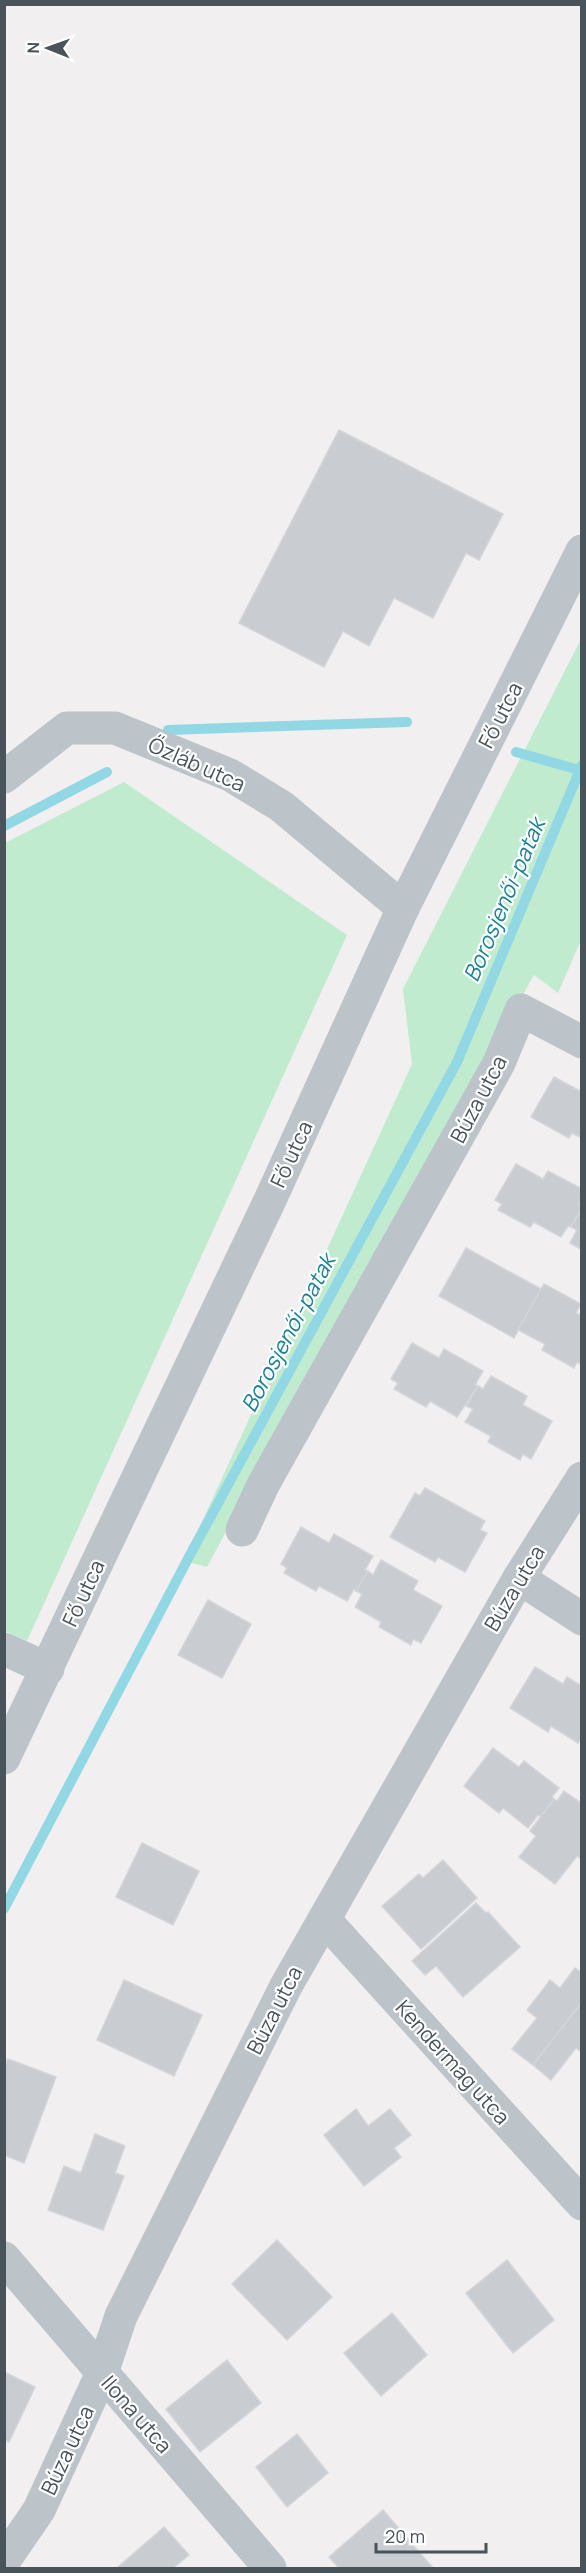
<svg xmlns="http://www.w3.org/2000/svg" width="586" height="2573" font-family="Manrope,sans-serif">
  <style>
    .green { fill: #c1ebcf }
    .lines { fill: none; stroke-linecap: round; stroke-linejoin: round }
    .stream { stroke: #92d7e4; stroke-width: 10 }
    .building { fill: #c9ccd1; stroke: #d3d5da; stroke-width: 1.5 }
    .minor { stroke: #bcc4ca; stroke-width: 33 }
    .labels { text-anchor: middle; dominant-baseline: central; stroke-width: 4.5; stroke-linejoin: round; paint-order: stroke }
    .street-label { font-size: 21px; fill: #48535a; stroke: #fff }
    .water-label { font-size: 22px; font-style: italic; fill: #198196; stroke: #fff }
  </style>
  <rect width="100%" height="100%" fill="#f1efef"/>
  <!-- green -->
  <g class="green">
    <path d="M581,639V940L558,993L534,975L353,1296L207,1567L184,1561L412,1064L403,989Z"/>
    <path d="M124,782L347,935L27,1641L5,1631V843Z"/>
  </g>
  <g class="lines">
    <!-- stream -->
    <g class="stream">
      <path d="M168,730L407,722"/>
      <path d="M516,752L579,770"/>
      <path d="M4,826L107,772"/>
      <path d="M4,1909L191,1553L457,1062L582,765"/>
    </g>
  </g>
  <!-- building -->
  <g class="building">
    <path d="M339,430L503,514L479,560L466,553L433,618L394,598L369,646L343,631L324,667L239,623Z"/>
    <path d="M554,1077L582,1092V1138L572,1133L569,1138L531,1117Z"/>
    <path d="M516,1164L543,1179L548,1171L582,1189L579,1206L582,1208L571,1227L568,1226L561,1237L534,1222L530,1227L498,1210L502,1204L495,1200Z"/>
    <path d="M582,1208V1250L570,1243L577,1230L571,1227Z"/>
    <path d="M466,1248L541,1289L514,1338L439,1296Z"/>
    <path d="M544,1284L581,1304L576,1313L582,1316V1365L577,1362L574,1368L542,1350L545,1344L518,1330Z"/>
    <path d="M412,1343L439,1358L444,1349L483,1371L475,1385L478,1386L457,1417L430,1401L426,1407L394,1389L398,1383L391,1379Z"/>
    <path d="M491,1376L527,1396L523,1405L552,1421L531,1459L523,1454L520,1460L488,1442L491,1436L465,1422L473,1409L466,1406L478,1386L483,1389Z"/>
    <path d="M425,1488L485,1521L480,1530L487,1533L465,1572L438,1557L435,1562L390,1537L415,1493L420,1496Z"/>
    <path d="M301,1527L329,1543L334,1534L373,1556L365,1570L368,1571L356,1591L354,1589L347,1601L319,1586L316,1591L284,1573L287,1568L281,1564Z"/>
    <path d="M381,1560L418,1581L413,1590L442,1606L421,1643L413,1639L411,1645L379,1627L381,1622L355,1607L362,1594L356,1591L368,1571L373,1575Z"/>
    <path d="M208,1600L251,1624L222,1678L178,1655Z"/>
    <path d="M535,1667L563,1684L567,1677L582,1686V1738L578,1743L551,1726L548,1732L510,1708Z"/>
    <path d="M493,1748L519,1767L524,1761L559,1788L552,1797L554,1799L541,1817L538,1815L528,1828L503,1808L499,1813L464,1786Z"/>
    <path d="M564,1791L582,1804V1857L580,1858L577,1856L555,1884L519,1857L536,1836L530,1831L554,1799L557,1801Z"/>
    <path d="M142,1843L199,1871L173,1925L116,1897Z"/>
    <path d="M443,1860L477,1898L421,1949L382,1906L419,1874L423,1878Z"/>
    <path d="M476,1903L486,1913L488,1912L520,1947L463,1997L436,1966L425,1975L412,1961Z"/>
    <path d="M575,1968L582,1973V2002L533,2065L512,2049L537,2018L527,2010L550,1980L560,1988Z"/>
    <path d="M124,1980L202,2015L174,2076L97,2040Z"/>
    <path d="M582,2002V2052L576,2048L551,2080L533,2065Z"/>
    <path d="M8,2059L56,2077L24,2163L4,2155V2067Z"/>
    <path d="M356,2109L368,2126L390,2109L411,2135L394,2148L401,2157L364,2186L324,2135Z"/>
    <path d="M95,2134L125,2146L115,2173L124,2176L103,2230L48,2210L64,2166L81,2173Z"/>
    <path d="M277,2240L332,2297L287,2340L232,2284Z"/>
    <path d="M507,2260L554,2320L513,2353L466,2293Z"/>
    <path d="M392,2313L427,2355L381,2396L344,2353Z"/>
    <path d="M227,2360L261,2403L200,2452L166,2409Z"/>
    <path d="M4,2372L35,2387L9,2442L4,2439Z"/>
    <path d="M297,2434L328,2473L287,2507L256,2467Z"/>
    <path d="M383,2510L433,2568H339L329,2557Z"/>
    <path d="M164,2527L189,2555L173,2568H117Z"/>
  </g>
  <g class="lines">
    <!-- minor -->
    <g class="minor">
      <path d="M4,777L67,728H115L230,775L281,806L403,908"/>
      <path d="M242,1530L263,1485L499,1063L521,1010L582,1042"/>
      <path d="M519,1578L582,1619"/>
      <path d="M4,1649L48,1669"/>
      <path d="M4,1758L270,1200L403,908L582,551"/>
      <path d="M324,1919L582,2204"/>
      <path d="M4,2258L270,2568"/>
      <path d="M4,2561L39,2510L102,2373L121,2316L286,1986L519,1578L582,1478"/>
    </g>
  </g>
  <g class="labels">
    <!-- street labels -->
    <g class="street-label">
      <text transform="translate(500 715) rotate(-63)">Fő utca</text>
      <text transform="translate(197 764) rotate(24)">Őzláb utca</text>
      <text transform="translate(478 1099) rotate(-62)">Búza utca</text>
      <text transform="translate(291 1154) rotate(-65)">Fő utca</text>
      <text transform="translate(514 1588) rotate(-59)">Búza utca</text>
      <text transform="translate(83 1593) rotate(-65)">Fő utca</text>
      <text transform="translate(274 2010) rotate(-63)">Búza utca</text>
      <text transform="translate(453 2062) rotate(48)">Kendermag utca</text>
      <text transform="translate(137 2414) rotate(49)">Ilona utca</text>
      <text transform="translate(67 2450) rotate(-65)">Búza utca</text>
    </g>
    <!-- water labels -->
    <g class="water-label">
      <text transform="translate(504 900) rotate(-67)">Borosjenői-patak</text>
      <text transform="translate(288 1333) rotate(-62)">Borosjenői-patak</text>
    </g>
  </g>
  <!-- border -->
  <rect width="586" height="2573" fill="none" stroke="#48535a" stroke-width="12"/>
  <!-- north arrow -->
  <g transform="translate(48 48) rotate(271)" stroke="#ffffff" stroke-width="4.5" paint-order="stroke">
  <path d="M0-4.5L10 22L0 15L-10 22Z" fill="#48535a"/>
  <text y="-9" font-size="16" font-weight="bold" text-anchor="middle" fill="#48535a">N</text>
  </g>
  <!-- scale -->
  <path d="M376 2543v9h110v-9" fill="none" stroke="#48535a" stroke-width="3"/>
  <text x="385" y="2543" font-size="18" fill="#48535a" stroke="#ffffff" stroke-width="4.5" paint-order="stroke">20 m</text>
</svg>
